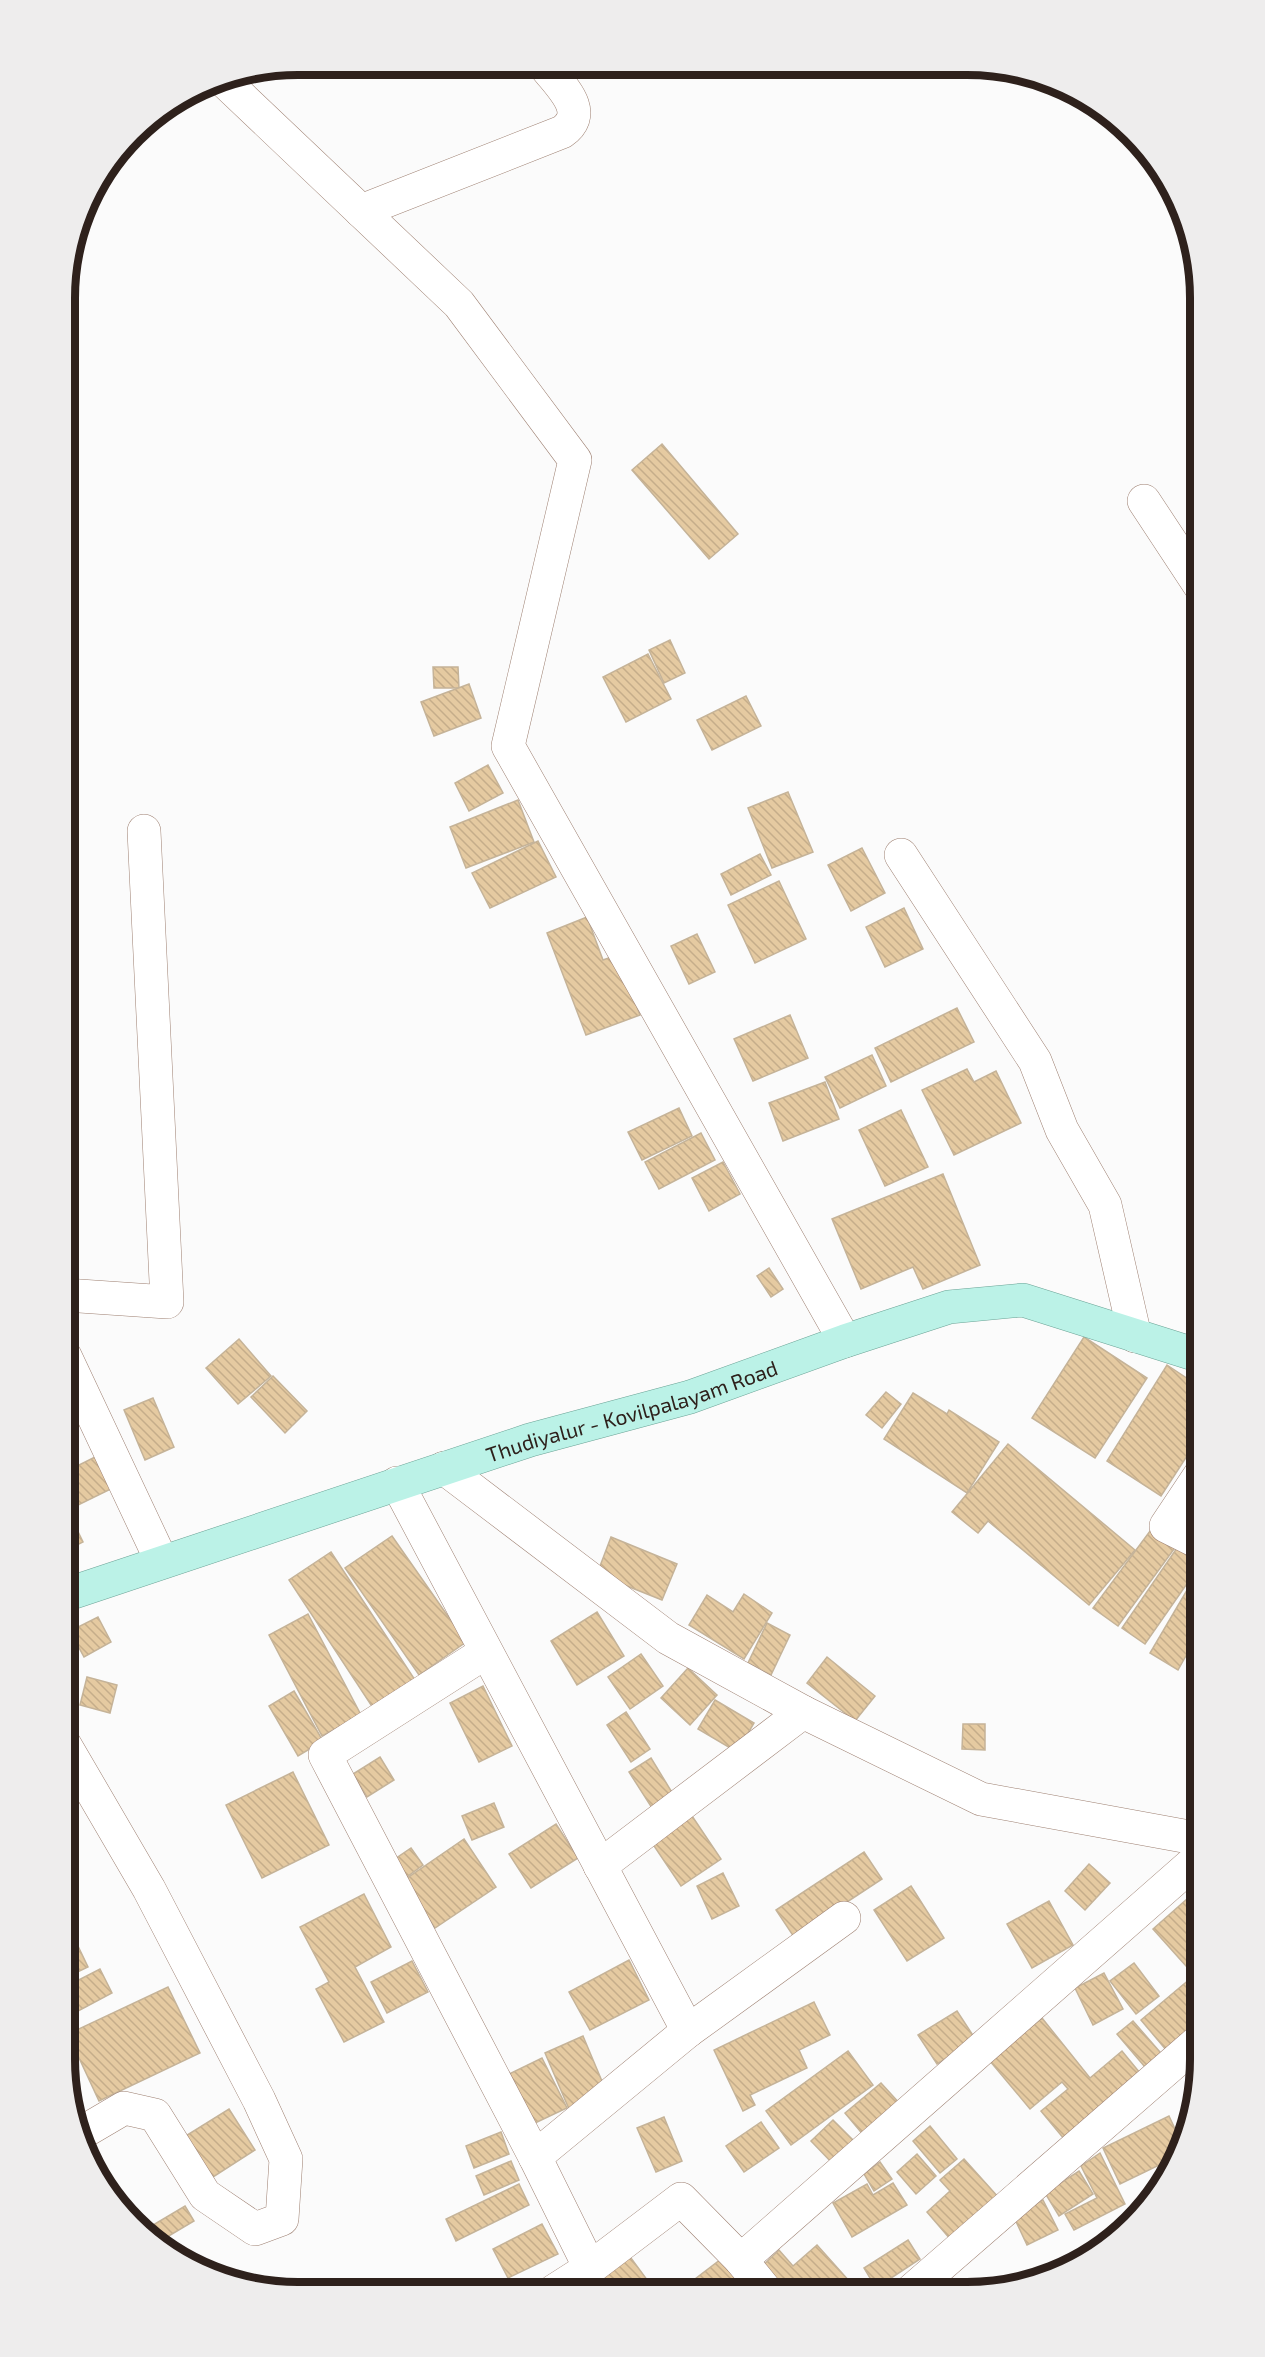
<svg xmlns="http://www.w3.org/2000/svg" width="1265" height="2357" font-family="'Exo 2',sans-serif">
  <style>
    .building { fill: url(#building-back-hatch); stroke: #c5b398; stroke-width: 1.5 }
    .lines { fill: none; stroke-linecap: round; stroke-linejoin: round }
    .minor-casing { stroke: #9e8072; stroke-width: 34 }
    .major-casing { stroke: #6ca396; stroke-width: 34 }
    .minor { stroke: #fff; stroke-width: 33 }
    .major { stroke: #bbf2e7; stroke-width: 33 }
    .labels { text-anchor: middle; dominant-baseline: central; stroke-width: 6; stroke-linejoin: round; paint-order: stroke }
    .street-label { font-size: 21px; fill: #2e211c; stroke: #fff }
    .rim { fill: none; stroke: #2e211c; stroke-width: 8 }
  </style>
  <defs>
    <pattern id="building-back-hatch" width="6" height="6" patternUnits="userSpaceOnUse" patternTransform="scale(1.5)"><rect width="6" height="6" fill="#e5caa1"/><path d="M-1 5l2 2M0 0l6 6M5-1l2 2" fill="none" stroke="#c5ad8a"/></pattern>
  </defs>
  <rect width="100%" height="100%" fill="#fbfbfb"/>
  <!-- building -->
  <g class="building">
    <path d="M662,444L738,534L709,559L632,470Z"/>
    <path d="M670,640L685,673L664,683L649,650Z"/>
    <path d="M648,654L671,699L626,722L603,677Z"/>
    <path d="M433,667H458L459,688H434Z"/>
    <path d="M469,684L481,718L434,736L421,702Z"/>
    <path d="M746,696L761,726L712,750L697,720Z"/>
    <path d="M488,765L503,793L469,811L455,783Z"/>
    <path d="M788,792L813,852L772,868L748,808Z"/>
    <path d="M518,800L534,842L466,868L450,827Z"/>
    <path d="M538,841L556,877L490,908L472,873Z"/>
    <path d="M862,848L885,893L851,911L828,865Z"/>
    <path d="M760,854L771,875L731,895L721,874Z"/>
    <path d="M779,881L806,939L755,963L728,905Z"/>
    <path d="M904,908L923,949L885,967L866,927Z"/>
    <path d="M587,917L603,960L617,955L640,1015L586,1035L547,933Z"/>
    <path d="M697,934L715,972L689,984L671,946Z"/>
    <path d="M957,1008L974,1042L891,1082L875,1048Z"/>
    <path d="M790,1015L808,1058L753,1081L734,1039Z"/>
    <path d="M872,1055L886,1086L840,1108L825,1077Z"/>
    <path d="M967,1069L974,1082L996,1071L1021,1123L954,1155L922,1090Z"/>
    <path d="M825,1082L839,1119L783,1141L769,1103Z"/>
    <path d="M679,1108L692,1136L642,1160L628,1132Z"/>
    <path d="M901,1110L928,1167L885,1186L859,1130Z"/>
    <path d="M701,1133L715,1160L659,1189L645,1162Z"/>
    <path d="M723,1162L740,1194L709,1211L692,1178Z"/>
    <path d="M943,1174L980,1265L923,1289L913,1267L861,1289L832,1219Z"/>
    <path d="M769,1268L783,1289L771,1297L757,1276Z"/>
    <path d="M1084,1337L1147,1378L1095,1458L1032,1418Z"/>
    <path d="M239,1339L271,1376L238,1404L206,1368Z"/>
    <path d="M1167,1365L1200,1387V1436L1161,1496L1107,1461Z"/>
    <path d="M273,1376L307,1411L285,1433L251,1397Z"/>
    <path d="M886,1392L901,1404L882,1428L866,1415Z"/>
    <path d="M913,1393L947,1414L949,1410L999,1442L967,1493L884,1439Z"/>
    <path d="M153,1398L174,1447L145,1460L124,1410Z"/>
    <path d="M1008,1444L1135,1550L1089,1605L988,1521L978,1533L952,1512Z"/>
    <path d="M65,1448L74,1466L65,1470Z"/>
    <path d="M103,1453L119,1485L70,1509L65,1499V1472Z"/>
    <path d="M67,1509L83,1542L65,1551V1510Z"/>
    <path d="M1153,1527L1177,1545L1118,1626L1093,1608Z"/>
    <path d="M392,1536L466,1642L419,1675L345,1568Z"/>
    <path d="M611,1537L677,1564L662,1600L597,1574Z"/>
    <path d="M1179,1545L1200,1560V1565L1145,1644L1122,1628Z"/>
    <path d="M331,1552L417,1683L375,1711L289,1580Z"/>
    <path d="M1200,1568V1661L1187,1654L1178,1670L1150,1653Z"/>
    <path d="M744,1594L772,1613L744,1659L689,1625L707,1595L733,1612Z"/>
    <path d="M597,1612L624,1656L577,1685L551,1641Z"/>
    <path d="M308,1614L361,1715L322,1736L269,1635Z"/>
    <path d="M98,1617L111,1642L84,1657L70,1631Z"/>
    <path d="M767,1623L790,1635L771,1675L748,1663Z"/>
    <path d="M641,1654L663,1686L630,1709L608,1677Z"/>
    <path d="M827,1657L875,1696L855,1721L807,1683Z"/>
    <path d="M688,1668L717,1695L690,1725L661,1698Z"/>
    <path d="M87,1677L117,1685L110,1713L80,1705Z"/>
    <path d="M483,1686L512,1746L479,1762L450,1703Z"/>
    <path d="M294,1691L323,1741L298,1756L269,1706Z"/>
    <path d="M715,1700L754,1723L737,1752L698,1729Z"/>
    <path d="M626,1712L650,1749L631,1762L607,1725Z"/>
    <path d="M963,1724H985V1750L962,1749Z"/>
    <path d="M380,1757L394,1780L367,1797L353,1774Z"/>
    <path d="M651,1758L673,1794L652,1808L629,1772Z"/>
    <path d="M293,1772L329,1845L262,1878L226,1805Z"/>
    <path d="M494,1803L504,1827L472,1840L462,1816Z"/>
    <path d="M690,1813L721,1859L681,1886L650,1840Z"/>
    <path d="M556,1824L578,1858L531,1888L509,1854Z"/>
    <path d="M464,1839L496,1887L435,1928L403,1881Z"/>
    <path d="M411,1848L423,1865L404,1879L392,1861Z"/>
    <path d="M864,1852L882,1879L794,1937L776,1910Z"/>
    <path d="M1089,1864L1110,1883L1085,1910L1065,1891Z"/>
    <path d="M723,1873L739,1906L712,1919L697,1886Z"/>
    <path d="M911,1886L944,1938L907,1961L874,1910Z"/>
    <path d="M1196,1891L1200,1896V1953L1186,1966L1153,1929Z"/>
    <path d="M364,1894L391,1947L355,1967L384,2022L344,2042L316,1989L329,1982L300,1927Z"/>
    <path d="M1049,1901L1073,1945L1032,1968L1007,1924Z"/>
    <path d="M65,1919L88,1967L65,1978Z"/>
    <path d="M1200,1959V1974L1192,1965Z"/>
    <path d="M629,1960L649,2000L590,2030L569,1992Z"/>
    <path d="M412,1961L428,1992L387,2013L371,1982Z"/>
    <path d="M1134,1963L1159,1996L1136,2014L1110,1981Z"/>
    <path d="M100,1969L112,1993L65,2018V1987Z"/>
    <path d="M1104,1973L1123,2009L1093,2025L1075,1988Z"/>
    <path d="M1197,1973L1200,1977V2033L1172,2057L1141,2020Z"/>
    <path d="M168,1987L200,2053L99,2101L68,2034Z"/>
    <path d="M814,2002L830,2035L799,2050L807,2068L750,2095L755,2105L743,2111L714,2050Z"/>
    <path d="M957,2011L976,2040L937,2064L918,2035Z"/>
    <path d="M1042,2018L1090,2078L1122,2051L1140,2073L1069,2145L1041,2111L1068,2089L1062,2082L1030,2109L990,2061Z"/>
    <path d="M1133,2021L1166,2059L1150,2073L1117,2034Z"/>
    <path d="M583,2036L607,2093L569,2109L545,2053Z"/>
    <path d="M848,2051L873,2085L791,2145L766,2111Z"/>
    <path d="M542,2058L567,2108L533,2124L509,2074Z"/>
    <path d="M1200,2072V2075L1196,2092L1188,2079Z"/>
    <path d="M881,2083L901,2105L865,2137L845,2113Z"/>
    <path d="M229,2109L255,2150L210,2179L184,2137Z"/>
    <path d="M1169,2116L1183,2146L1178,2156L1120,2184L1103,2148Z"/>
    <path d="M664,2117L682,2161L656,2172L637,2128Z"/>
    <path d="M833,2120L857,2144L835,2166L811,2141Z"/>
    <path d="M761,2122L779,2148L744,2172L726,2146Z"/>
    <path d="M930,2126L957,2159L940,2173L913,2141Z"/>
    <path d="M501,2132L509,2154L474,2168L466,2146Z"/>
    <path d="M1100,2153L1125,2204L1074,2230L1065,2214L1097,2198L1081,2166Z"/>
    <path d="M917,2154L936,2176L916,2194L897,2172Z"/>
    <path d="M964,2159L999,2198L951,2240L927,2212L950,2191L940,2180Z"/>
    <path d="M511,2161L519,2180L484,2195L476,2176Z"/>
    <path d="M880,2162L892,2179L874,2191L864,2174Z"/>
    <path d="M1079,2171L1093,2194L1059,2216L1045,2193Z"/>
    <path d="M893,2183L907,2205L852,2237L833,2203L867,2184L873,2195Z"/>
    <path d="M519,2184L529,2205L456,2241L446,2219Z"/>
    <path d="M1043,2200L1058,2230L1027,2245L1013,2215Z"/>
    <path d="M185,2206L194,2221L157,2243L148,2228Z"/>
    <path d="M542,2224L558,2254L508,2278L493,2249Z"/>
    <path d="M908,2240L920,2259L876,2288L864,2268Z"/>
    <path d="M817,2245L859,2292H777L758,2270L779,2250L793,2266Z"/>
    <path d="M625,2250L648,2281L633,2292L593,2291L585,2280Z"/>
    <path d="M725,2256L746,2283L733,2292H678Z"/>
  </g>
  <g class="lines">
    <!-- minor casing -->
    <g class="minor-casing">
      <g id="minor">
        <path d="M222,79L459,304L575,460L508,746L845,1341"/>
        <path d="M361,211L562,132C591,112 560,86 545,66"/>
        <path d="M1144,501L1200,586"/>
        <path d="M901,855L1035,1061L1062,1130L1105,1205L1135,1336"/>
        <path d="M65,1295L167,1302L144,831"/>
        <path d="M65,1356L162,1562"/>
        <path d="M444,1468L668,1638L803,1712L981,1799L1200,1839"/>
        <path d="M397,1483L688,2031L535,2157L590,2268"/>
        <path d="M1200,1543L1166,1526L1200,1475"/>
        <path d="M486,1652L325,1755L535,2157"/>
        <path d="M65,1745L149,1889L259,2100L286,2159L282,2219L255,2229L205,2195L155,2115L124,2108L78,2135"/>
        <path d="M600,1866L803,1712"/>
        <path d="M688,2031L844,1918"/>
        <path d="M741,2260L1200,1857"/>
        <path d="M554,2291L590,2268L681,2199L741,2260L767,2292"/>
        <path d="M910,2292L1200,2040"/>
      </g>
    </g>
    <!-- major casing -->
    <g class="major-casing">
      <g id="major">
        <path id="s1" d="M65,1595L530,1440L690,1397L845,1341L949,1307L1023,1300L1200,1356"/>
      </g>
    </g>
    <!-- minor -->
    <use href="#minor" class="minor"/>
    <!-- major -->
    <use href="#major" class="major"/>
  </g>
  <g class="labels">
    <!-- street labels -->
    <g class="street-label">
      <text stroke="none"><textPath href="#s1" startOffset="596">Thudiyalur - Kovilpalayam Road</textPath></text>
    </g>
  </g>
  <!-- crop -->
  <path d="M0 0H1265V2357H0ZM298 75H967A223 223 0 0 1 1190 298V2059A223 223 0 0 1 967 2282H298A223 223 0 0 1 75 2059V298A223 223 0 0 1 298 75Z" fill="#eeeded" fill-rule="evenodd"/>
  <path class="rim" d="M298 75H967A223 223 0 0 1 1190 298V2059A223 223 0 0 1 967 2282H298A223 223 0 0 1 75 2059V298A223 223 0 0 1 298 75Z"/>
</svg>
